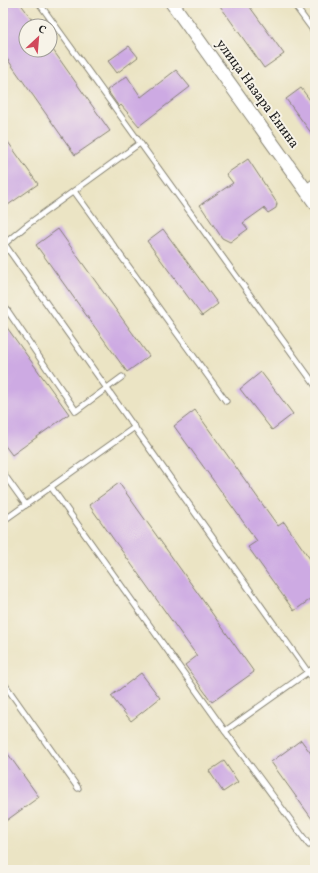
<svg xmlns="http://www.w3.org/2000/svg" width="318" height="873" font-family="Vollkorn,serif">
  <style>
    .building { fill: #cdaae3 }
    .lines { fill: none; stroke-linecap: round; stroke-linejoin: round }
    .service-casing { stroke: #848070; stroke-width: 7 }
    .minor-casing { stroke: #848070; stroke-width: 12 }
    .secondary-casing { stroke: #848070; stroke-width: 15 }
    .service { stroke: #fff; stroke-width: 5 }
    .minor { stroke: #fff; stroke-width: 10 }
    .secondary { stroke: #fff; stroke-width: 13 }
    .labels { text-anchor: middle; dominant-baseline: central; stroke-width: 4; stroke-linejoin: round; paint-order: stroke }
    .street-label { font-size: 14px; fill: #1c1c1c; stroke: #f7f3e8 }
  </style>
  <rect width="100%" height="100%" fill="#f7f3e8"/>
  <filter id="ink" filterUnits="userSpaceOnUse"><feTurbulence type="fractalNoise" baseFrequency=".025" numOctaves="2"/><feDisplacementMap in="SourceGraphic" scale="8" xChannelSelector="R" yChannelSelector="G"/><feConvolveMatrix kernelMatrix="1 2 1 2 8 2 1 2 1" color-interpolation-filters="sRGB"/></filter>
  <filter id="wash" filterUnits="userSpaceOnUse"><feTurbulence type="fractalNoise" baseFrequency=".012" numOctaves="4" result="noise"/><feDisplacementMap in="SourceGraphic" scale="16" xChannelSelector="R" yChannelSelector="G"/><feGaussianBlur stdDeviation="0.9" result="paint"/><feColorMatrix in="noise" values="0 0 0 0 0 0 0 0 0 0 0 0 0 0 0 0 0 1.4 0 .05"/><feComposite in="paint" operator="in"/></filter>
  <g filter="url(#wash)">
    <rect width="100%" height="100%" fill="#ebe4c4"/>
    <g id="blocks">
      <!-- building -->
      <g class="building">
        <path d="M3,3H20L37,26H26V50H53L110,131L75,155L3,53Z"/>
        <path d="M218,3H247L284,54L264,68Z"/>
        <path d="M129,46L138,57L117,73L108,61Z"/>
        <path d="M176,70L190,87L139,126L121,105L119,107L107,90L127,76L141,97Z"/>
        <path d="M301,88L315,107V138L286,99Z"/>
        <path d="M3,135L38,184L8,205L3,197Z"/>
        <path d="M248,159L277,203L276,208L268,213L264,208L243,223L248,229L230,242L222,238L200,205L233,183L226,174Z"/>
        <path d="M58,229L149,356L127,372L36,245Z"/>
        <path d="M163,229L218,304L202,316L147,241Z"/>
        <path d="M3,322L69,414L12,455L3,443Z"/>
        <path d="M261,372L293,414L272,430L240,389Z"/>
        <path d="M195,410L278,526L284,522L315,566V596L294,611L248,547L257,541L174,426Z"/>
        <path d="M119,483L254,672L212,702L185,665L197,656L89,505Z"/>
        <path d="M141,673L160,698L131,721L111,696Z"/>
        <path d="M301,740L315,759V823L271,762Z"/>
        <path d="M3,747L39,797L3,823Z"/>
        <path d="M224,761L238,782L223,792L209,771Z"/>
      </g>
    </g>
  </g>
  <g filter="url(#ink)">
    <use href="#blocks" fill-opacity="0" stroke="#848070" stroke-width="1"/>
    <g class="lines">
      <!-- service casing -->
      <g class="service-casing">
        <g id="service">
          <path d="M39,3L315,385"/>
          <path d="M293,3L315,33"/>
          <path d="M74,191L226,401"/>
          <path d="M3,242L315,682"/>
          <path d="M3,245L27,225L140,143"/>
          <path d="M3,304L76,411L122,377"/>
          <path d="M3,473L26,505"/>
          <path d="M51,487L225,731L309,845"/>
          <path d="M3,521L135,427"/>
          <path d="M3,682L78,788"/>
          <path d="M225,731L315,667"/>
        </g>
      </g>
      <!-- minor casing -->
      <g class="minor-casing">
        <path id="minor" d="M306,190L315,184"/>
      </g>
      <!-- secondary casing -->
      <g class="secondary-casing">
        <path id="secondary" d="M172,3L315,203"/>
      </g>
      <!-- service -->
      <use href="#service" class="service"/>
      <!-- minor -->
      <use href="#minor" class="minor"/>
      <!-- secondary -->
      <use href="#secondary" class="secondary"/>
    </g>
  </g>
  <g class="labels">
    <!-- street labels -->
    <g class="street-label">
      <text transform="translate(257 94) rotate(54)">улица Назара Енина</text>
    </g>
  </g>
  <!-- margin -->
  <rect width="318" height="873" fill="none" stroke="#f7f3e8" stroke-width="16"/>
  <!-- north arrow -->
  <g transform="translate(38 38) rotate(26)"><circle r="19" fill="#f7f3e8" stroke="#9f9d96"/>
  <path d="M0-3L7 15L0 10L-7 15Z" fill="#d1495b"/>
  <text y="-6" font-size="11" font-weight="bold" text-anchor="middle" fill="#1c1c1c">С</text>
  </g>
</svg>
